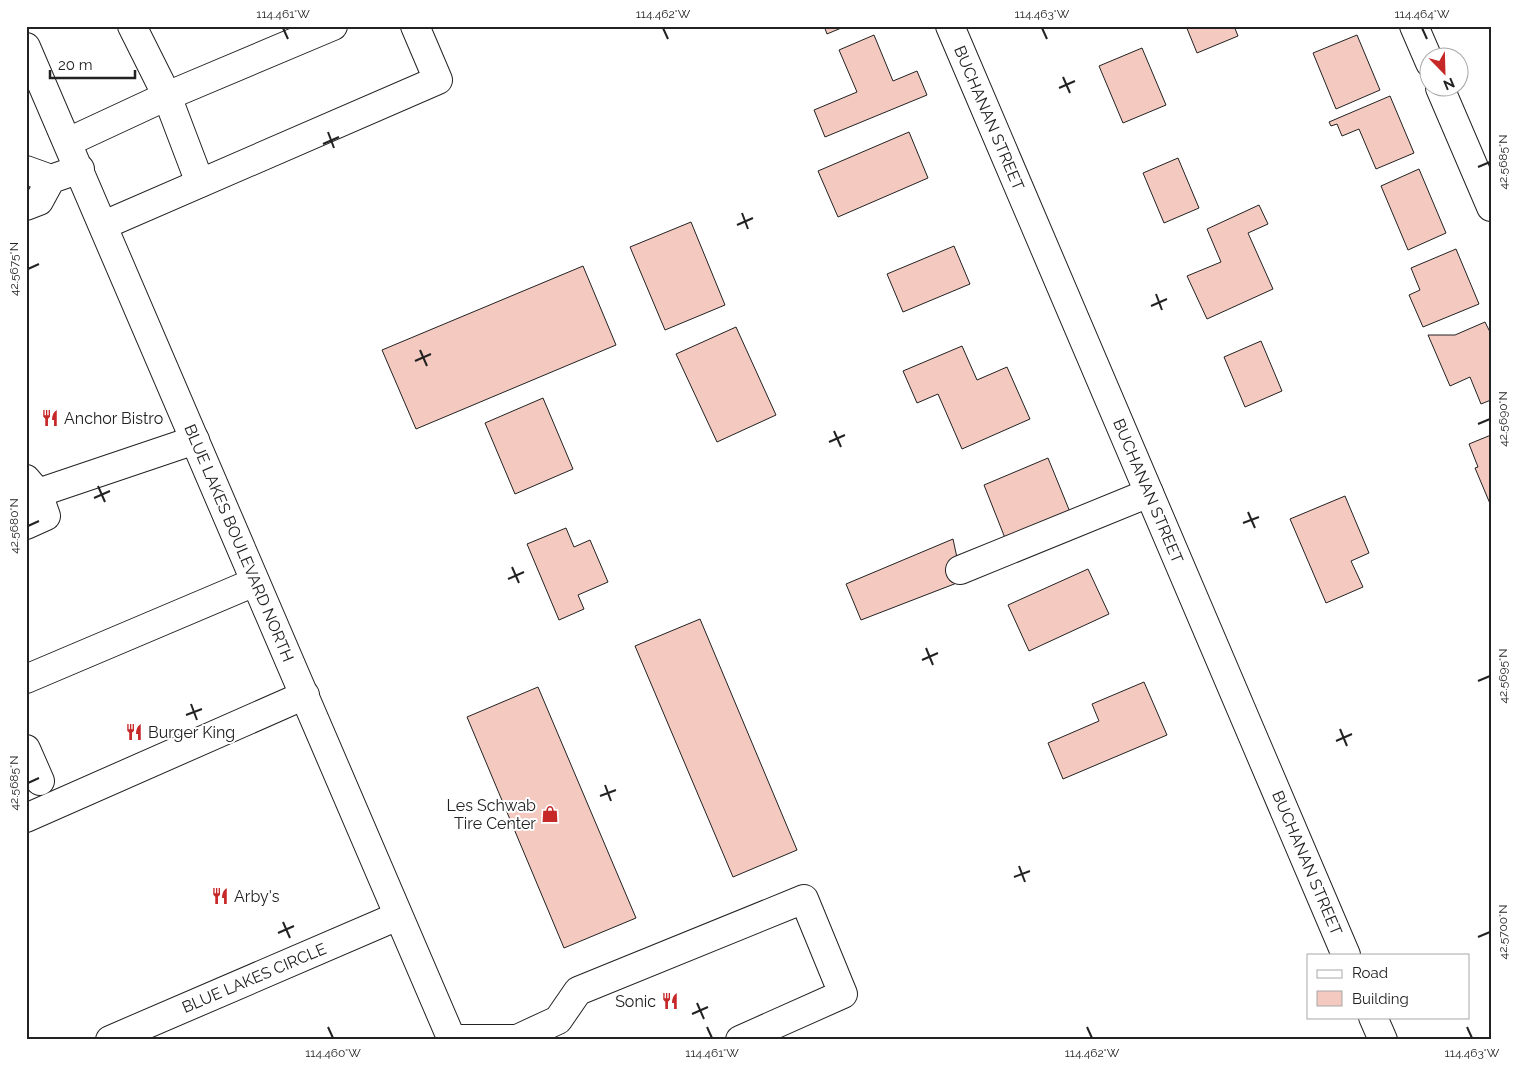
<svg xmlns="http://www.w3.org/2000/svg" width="1517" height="1066" font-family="Raleway,sans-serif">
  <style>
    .building { fill: #f3c9c0; stroke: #222 }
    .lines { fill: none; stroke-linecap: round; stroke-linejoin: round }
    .minor-casing { stroke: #222; stroke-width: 30 }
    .major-casing { stroke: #222; stroke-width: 30 }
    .minor { stroke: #fff; stroke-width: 28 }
    .major { stroke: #fff; stroke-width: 28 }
    .ticks { fill: none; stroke: #222; stroke-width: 2 }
    .labels { text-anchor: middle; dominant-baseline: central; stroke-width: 4; stroke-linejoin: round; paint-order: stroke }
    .street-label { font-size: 16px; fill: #222; stroke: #fff }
    .poi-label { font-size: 16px; fill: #222; stroke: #fff; text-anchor: start }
    .neatline { fill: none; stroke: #222; stroke-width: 2 }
    .ticks-label { font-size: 12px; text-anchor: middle; fill: #222 }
  </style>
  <rect width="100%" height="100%" fill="#fff"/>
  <!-- building -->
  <g class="building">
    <path d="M824,26H846L827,34Z"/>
    <path d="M1186,26H1234L1238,36L1197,53Z"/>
    <path d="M874,35L893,81L917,71L927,95L825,137L814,110L857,92L839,50Z"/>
    <path d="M1357,35L1380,90L1336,109L1313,53Z"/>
    <path d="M1142,48L1166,105L1123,123L1099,66Z"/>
    <path d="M1390,96L1414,153L1376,169L1359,129L1342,136L1337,124L1331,126L1329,122Z"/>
    <path d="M909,132L928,178L838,217L818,171Z"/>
    <path d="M1178,158L1199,208L1164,223L1143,173Z"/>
    <path d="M1419,169L1446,233L1408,250L1381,186Z"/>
    <path d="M1259,205L1268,224L1248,233L1273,289L1207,319L1187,276L1221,262L1207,229Z"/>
    <path d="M691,222L725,305L665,330L630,247Z"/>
    <path d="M954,246L970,284L903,312L887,274Z"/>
    <path d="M1456,249L1479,304L1423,327L1409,295L1420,290L1411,268Z"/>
    <path d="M583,266L616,345L416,429L382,350Z"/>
    <path d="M1485,322L1491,334V400L1481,404L1470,377L1450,386L1428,335H1455Z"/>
    <path d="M736,327L776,415L717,442L676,354Z"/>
    <path d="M1261,341L1282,391L1245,407L1224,357Z"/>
    <path d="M962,346L977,380L1007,367L1030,419L962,449L938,394L917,403L903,371Z"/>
    <path d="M543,398L573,469L515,494L485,423Z"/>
    <path d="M1491,435V506L1475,468L1478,467L1469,444Z"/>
    <path d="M1048,458L1070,512L1005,538L984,485Z"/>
    <path d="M1345,496L1369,553L1351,561L1363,587L1326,603L1290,519Z"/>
    <path d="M566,528L574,547L590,540L608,582L578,595L584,609L559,620L527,544Z"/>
    <path d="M953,539L962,581L861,620L846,584Z"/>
    <path d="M1088,569L1109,614L1029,651L1008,605Z"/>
    <path d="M700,619L797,850L733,877L635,646Z"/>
    <path d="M1144,682L1167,735L1063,779L1048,743L1099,721L1092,704Z"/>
    <path d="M538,687L636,918L564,948L467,717Z"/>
  </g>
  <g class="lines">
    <!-- minor casing -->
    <g class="minor-casing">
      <g id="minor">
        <path d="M132,26L167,96L200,183"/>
        <path d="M950,26L1346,955"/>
        <path d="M1414,26L1430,63"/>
        <path d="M1440,88L1491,207"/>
        <path d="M68,142L167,96L333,26"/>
        <path d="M26,170L51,179"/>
        <path d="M26,206L39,201L51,179L80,169"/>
        <path d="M104,225L438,80L415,26"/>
        <path d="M26,479L38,493L46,516L26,525"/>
        <path d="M38,493L195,440"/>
        <path d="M960,570L1149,493"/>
        <path d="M26,679L255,582"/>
        <path d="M26,749L40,781"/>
        <path d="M26,818L305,695"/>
        <path d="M1373,1017L1383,1040"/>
        <path d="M452,1039H517L558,1020L578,991L804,899L843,994L740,1040"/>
        <path d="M110,1040L398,916"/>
      </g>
    </g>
    <!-- major casing -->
    <g class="major-casing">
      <path id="major" d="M26,47L452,1040"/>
    </g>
    <!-- minor -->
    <use href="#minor" class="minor"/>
    <!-- major -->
    <use href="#major" class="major"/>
  </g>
  <!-- ticks -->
  <path class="ticks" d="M283,28L288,39M663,28L668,39M1042,28L1047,39M1422,28L1427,39M1063,77L1070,93M1059,88L1075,81M328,132L334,148M323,144L339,137M1478,167L1490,162M742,213L748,229M737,225L753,218M28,269L39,264M1156,294L1162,310M1151,306L1167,299M420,350L427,366M415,361L431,354M1478,424L1490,419M834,431L841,447M829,442L845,435M98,486L105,502M94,498L110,491M1248,512L1255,528M1243,523L1259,517M28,526L39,521M512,567L519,583M508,579L524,572M926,648L933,665M922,660L938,653M1478,681L1490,676M191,704L197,720M186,715L202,709M1340,729L1347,746M1336,741L1352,734M28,783L39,778M605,785L611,801M600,796L616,790M1019,866L1025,882M1014,877L1030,871M283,922L290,938M278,933L294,926M1478,937L1490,932M697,1003L704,1019M692,1014L708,1007M328,1027L333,1038M707,1027L712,1038M1087,1027L1092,1038M1467,1027L1472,1038"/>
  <!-- icons -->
  <defs>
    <g id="restaurant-bare" transform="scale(1.35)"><path d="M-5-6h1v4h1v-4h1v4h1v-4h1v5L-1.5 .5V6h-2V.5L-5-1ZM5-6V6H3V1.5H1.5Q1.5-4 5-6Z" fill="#c62828" stroke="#fff" stroke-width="2.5" paint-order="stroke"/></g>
    <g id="shop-bare" transform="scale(1.35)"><path d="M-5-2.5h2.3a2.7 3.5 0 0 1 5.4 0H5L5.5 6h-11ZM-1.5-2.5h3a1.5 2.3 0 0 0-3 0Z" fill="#c62828" stroke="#fff" stroke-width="2.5" paint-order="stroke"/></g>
  </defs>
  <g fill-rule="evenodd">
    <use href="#restaurant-bare" x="50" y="418"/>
    <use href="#restaurant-bare" x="134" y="732"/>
    <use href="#shop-bare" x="550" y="814"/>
    <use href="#restaurant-bare" x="220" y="896"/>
    <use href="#restaurant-bare" x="670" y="1001"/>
  </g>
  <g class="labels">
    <!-- street labels -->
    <g class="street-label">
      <text transform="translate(989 118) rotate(67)">BUCHANAN STREET</text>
      <text transform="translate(1148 491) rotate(67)">BUCHANAN STREET</text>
      <text transform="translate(239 543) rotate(67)">BLUE LAKES BOULEVARD NORTH</text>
      <text transform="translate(1307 863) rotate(67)">BUCHANAN STREET</text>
      <text transform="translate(254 978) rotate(-23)">BLUE LAKES CIRCLE</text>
    </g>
    <!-- poi labels -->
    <g class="poi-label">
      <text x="64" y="418">Anchor Bistro</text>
      <text x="148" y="732">Burger King</text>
      <text x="536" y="805" text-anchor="end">Les Schwab<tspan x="536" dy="18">Tire Center</tspan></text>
      <text x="234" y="896">Arby's</text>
      <text x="656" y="1001" text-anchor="end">Sonic</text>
    </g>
  </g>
  <!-- border -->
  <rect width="1517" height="1066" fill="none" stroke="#ffffff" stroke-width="55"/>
  <!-- legend -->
  <rect x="1307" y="954" width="162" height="65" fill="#ffffff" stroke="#a7a7a7"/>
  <rect x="1317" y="970" width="25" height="8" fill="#ffffff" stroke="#a7a7a7"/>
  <text x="1352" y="978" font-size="15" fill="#222222">Road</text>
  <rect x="1317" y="991" width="25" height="15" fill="#f3c9c0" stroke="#a7a7a7"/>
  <text x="1352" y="1004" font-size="15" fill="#222222">Building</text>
  <!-- north arrow -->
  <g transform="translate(1444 72) rotate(157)"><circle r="24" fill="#ffffff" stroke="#a7a7a7"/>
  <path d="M0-4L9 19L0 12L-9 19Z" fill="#c62828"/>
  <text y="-8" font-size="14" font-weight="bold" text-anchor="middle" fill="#222222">N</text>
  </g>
  <!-- scale -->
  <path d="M50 70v8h85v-8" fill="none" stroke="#222222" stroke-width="2.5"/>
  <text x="58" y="70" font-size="15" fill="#222222" stroke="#ffffff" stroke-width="4" paint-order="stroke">20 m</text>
  <rect x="28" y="28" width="1462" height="1010" class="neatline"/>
  <g class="ticks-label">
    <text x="283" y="18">114.461°W</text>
    <text x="663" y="18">114.462°W</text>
    <text x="1042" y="18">114.463°W</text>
    <text x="1422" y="18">114.464°W</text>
    <text transform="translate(1503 162) rotate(-90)" y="4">42.5685°N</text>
    <text transform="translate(14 269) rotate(-90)" y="4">42.5675°N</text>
    <text transform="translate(1503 419) rotate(-90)" y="4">42.5690°N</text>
    <text transform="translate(14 526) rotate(-90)" y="4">42.5680°N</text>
    <text transform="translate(1503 676) rotate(-90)" y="4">42.5695°N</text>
    <text transform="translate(14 783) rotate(-90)" y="4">42.5685°N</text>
    <text transform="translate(1503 932) rotate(-90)" y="4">42.5700°N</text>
    <text x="333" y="1057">114.460°W</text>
    <text x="712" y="1057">114.461°W</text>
    <text x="1092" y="1057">114.462°W</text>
    <text x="1472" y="1057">114.463°W</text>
  </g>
</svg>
